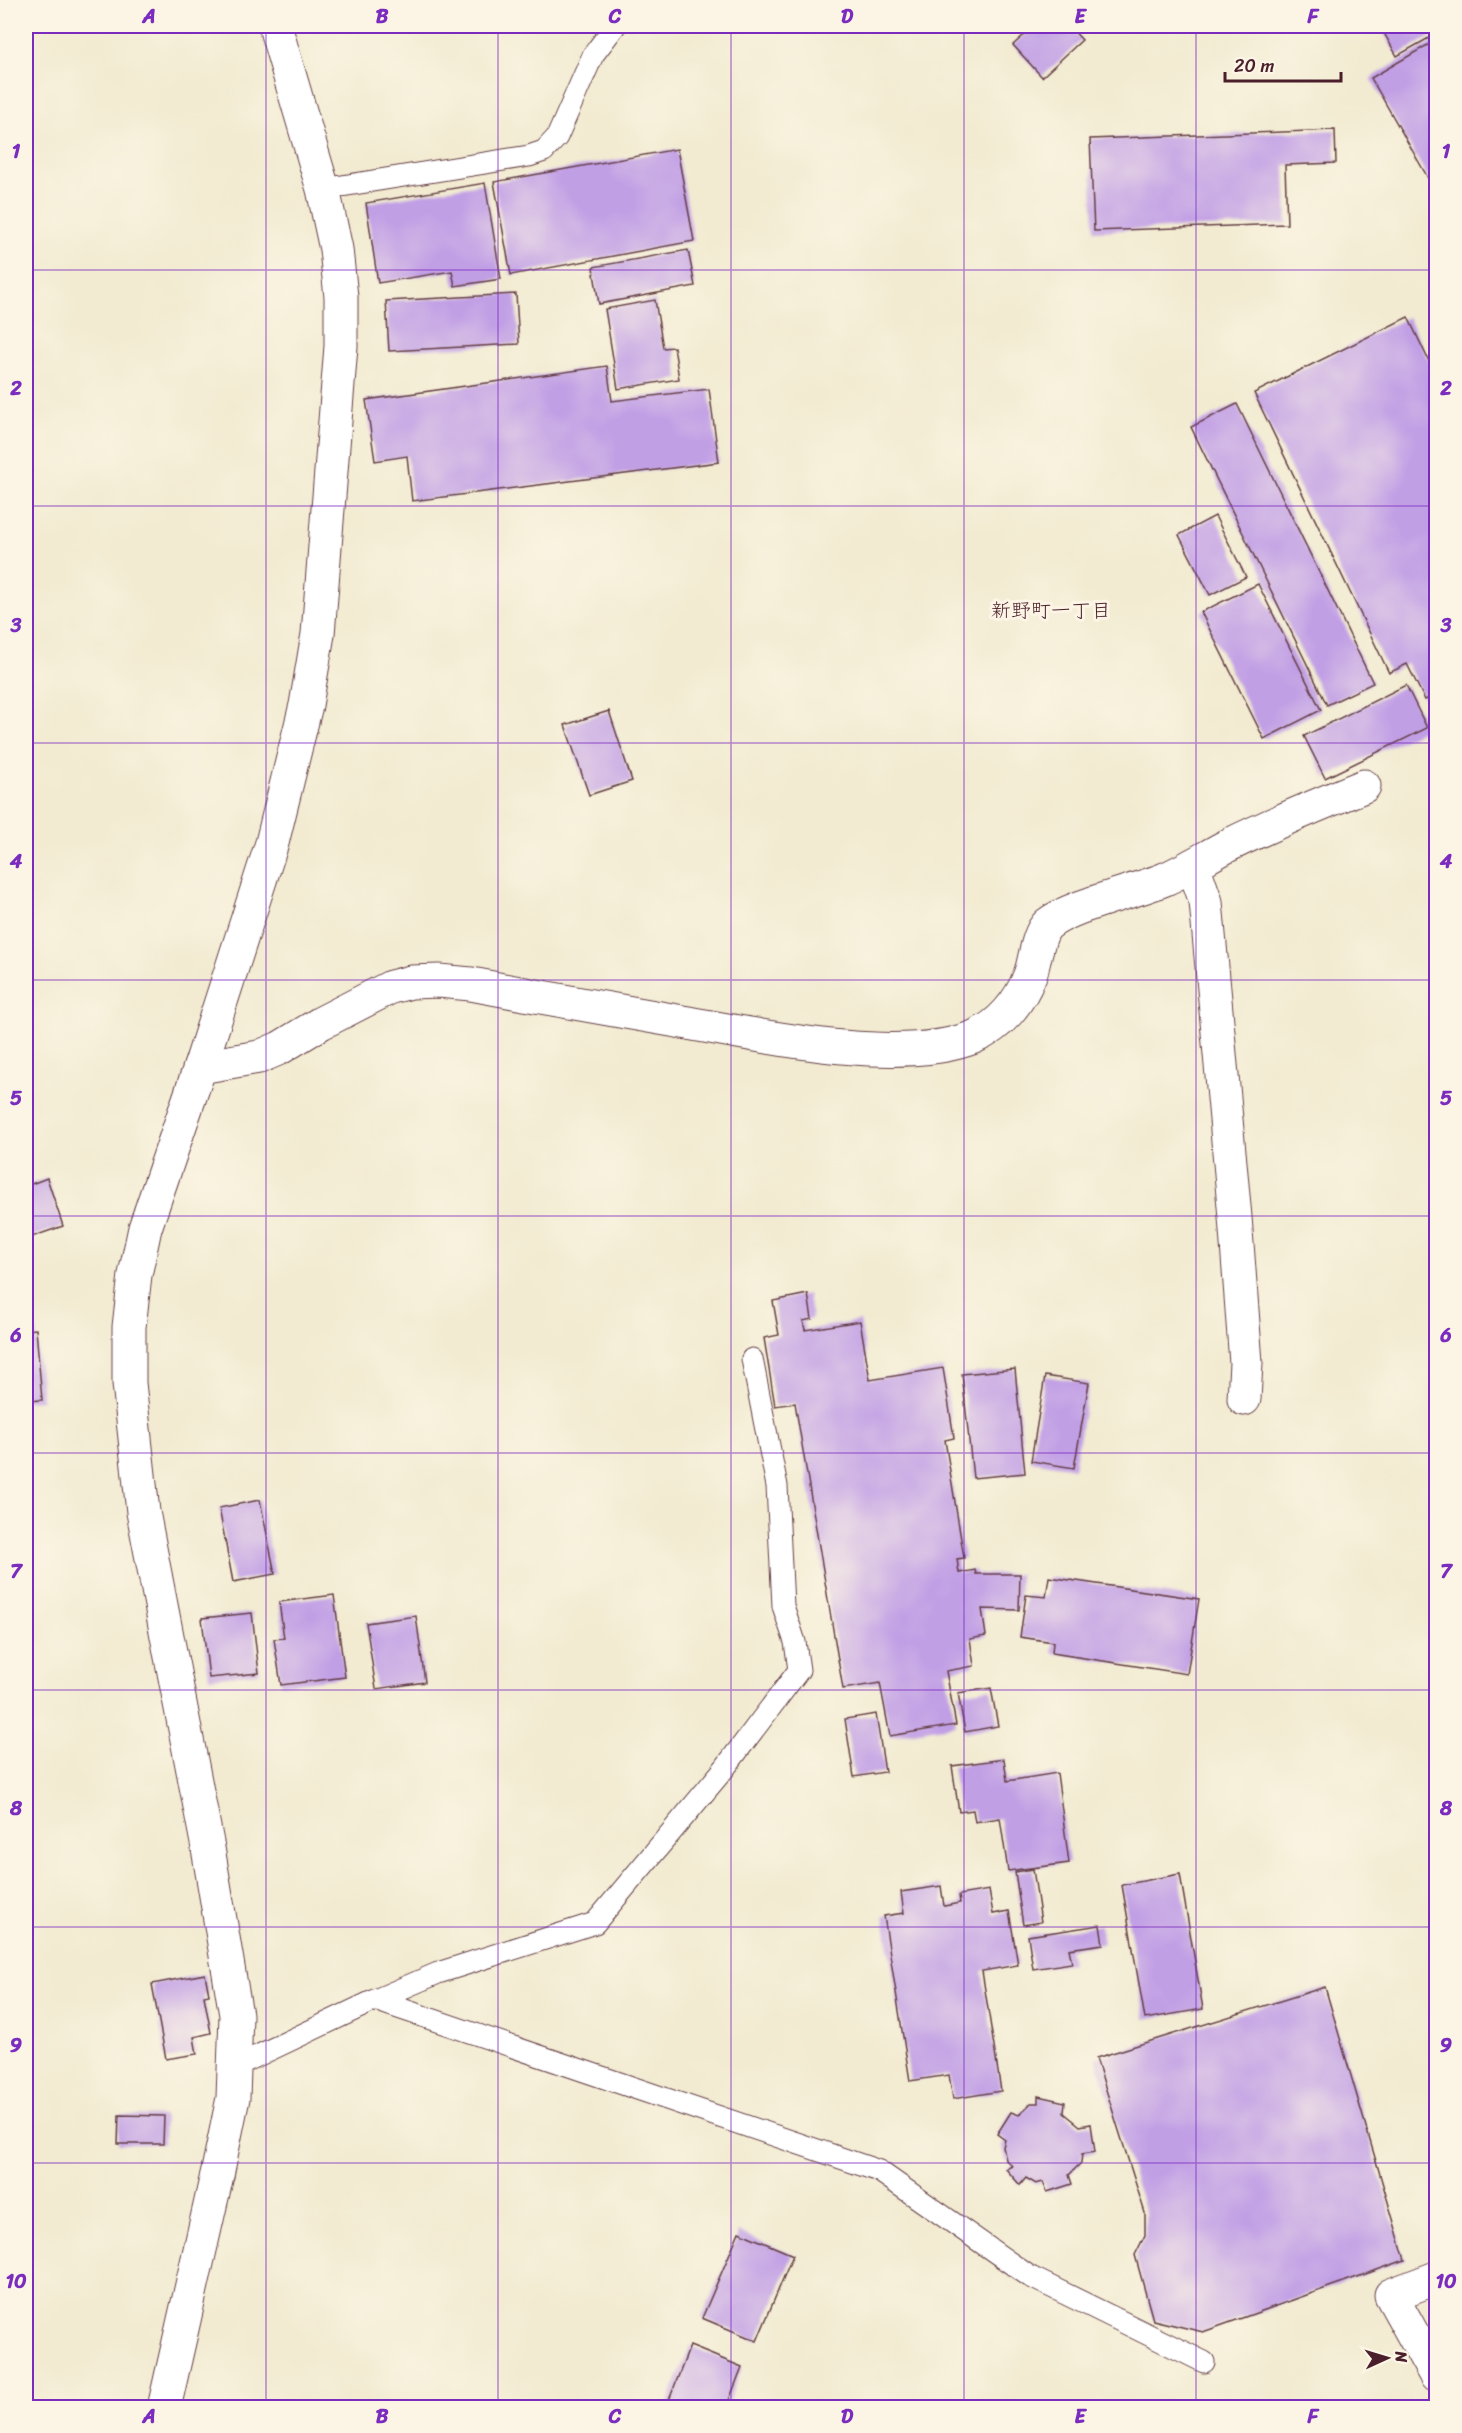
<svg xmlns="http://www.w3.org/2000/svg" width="1462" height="2433" font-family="Sriracha,'Klee One',sans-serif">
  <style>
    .building { fill: #c19fe5 }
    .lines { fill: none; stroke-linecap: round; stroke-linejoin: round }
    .lane-casing { stroke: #633e44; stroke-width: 23 }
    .street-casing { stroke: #633e44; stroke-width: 35 }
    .secondary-casing { stroke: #633e44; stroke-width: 35 }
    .lane { stroke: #fff; stroke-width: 21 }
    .street { stroke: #fff; stroke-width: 33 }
    .secondary { stroke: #fff; stroke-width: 33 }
    .grid { fill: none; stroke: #7b2cbf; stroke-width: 1.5; stroke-opacity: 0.55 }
    .labels { text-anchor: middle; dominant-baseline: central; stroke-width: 6; stroke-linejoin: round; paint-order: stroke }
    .neighbourhood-label { font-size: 20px; fill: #4a1f2b; stroke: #fcf5e5 }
    .neatline { fill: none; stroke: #7b2cbf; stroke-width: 2 }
    .grid-label { font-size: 20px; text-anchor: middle; font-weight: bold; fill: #7b2cbf }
  </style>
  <rect width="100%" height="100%" fill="#fcf5e5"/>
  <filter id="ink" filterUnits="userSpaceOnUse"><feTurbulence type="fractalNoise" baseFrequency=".0167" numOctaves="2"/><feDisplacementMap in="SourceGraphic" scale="12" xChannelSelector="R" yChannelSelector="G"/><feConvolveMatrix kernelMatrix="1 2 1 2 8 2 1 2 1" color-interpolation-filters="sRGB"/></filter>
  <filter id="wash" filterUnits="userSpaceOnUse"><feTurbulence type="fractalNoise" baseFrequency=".008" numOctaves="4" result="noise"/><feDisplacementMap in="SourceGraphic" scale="24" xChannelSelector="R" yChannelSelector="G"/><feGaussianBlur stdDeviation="1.35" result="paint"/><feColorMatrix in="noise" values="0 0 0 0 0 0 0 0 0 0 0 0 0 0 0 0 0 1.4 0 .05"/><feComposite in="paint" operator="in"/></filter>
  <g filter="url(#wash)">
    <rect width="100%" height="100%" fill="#f2ebd1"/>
    <g id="blocks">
      <!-- building -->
      <g class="building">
        <path d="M1034,26H1069L1082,40L1042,77L1013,45Z"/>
        <path d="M1380,26H1436V34L1397,56Z"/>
        <path d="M1436,40V192L1371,78Z"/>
        <path d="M1335,130L1336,163L1285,165L1287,224L1094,231L1090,139Z"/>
        <path d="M677,149L694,241L511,275L494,182Z"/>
        <path d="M485,183L501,279L455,286L452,271L378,283L366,203Z"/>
        <path d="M688,250L695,286L599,304L593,267Z"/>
        <path d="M516,294L519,344L389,351L386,301Z"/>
        <path d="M655,300L663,348L674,347L679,379L618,389L605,309Z"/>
        <path d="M1408,317L1436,376V695L1425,700L1407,664L1389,673L1254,393Z"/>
        <path d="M607,366L612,401L709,389L719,462L412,501L407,456L375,461L366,400Z"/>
        <path d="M1237,404L1373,683L1327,705L1191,427Z"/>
        <path d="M1215,516L1246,577L1210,595L1179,535Z"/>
        <path d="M1258,584L1321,710L1264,739L1201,612Z"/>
        <path d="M1406,685L1427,728L1325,778L1304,736Z"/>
        <path d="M609,711L632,781L589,795L565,725Z"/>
        <path d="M47,1178L63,1226L26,1239V1186Z"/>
        <path d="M808,1294L812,1319L803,1321L805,1330L860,1321L870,1380L943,1368L954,1438L945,1440L964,1558L957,1559L959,1573L975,1570L976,1574H1020L1019,1610L982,1609L986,1636L970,1639L974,1666L946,1671L956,1725L890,1736L880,1683L843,1689L795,1403L775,1406L764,1338L779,1335L773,1301Z"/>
        <path d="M36,1329L42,1400L26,1401V1330Z"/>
        <path d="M1015,1369L1025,1473L973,1478L962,1374Z"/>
        <path d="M1045,1376L1089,1383L1074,1468L1031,1461Z"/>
        <path d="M260,1500L275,1574L233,1582L219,1508Z"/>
        <path d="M1049,1577L1199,1599L1187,1674L1052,1653L1053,1642L1020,1637L1026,1595L1046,1597Z"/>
        <path d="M334,1595L345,1677L281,1685L274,1639L284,1638L279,1602Z"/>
        <path d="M252,1613L259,1673L209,1678L202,1618Z"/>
        <path d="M416,1616L425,1682L376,1689L366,1623Z"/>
        <path d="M991,1688L998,1726L965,1732L958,1693Z"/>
        <path d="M876,1714L885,1772L854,1777L845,1719Z"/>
        <path d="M1004,1759L1007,1781L1057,1773L1069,1863L1008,1871L1000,1818L975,1822L973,1810L959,1812L952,1766Z"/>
        <path d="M1033,1869L1041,1922L1023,1925L1015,1872Z"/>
        <path d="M1180,1874L1203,2009L1145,2019L1122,1885Z"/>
        <path d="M941,1886L944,1906L960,1903L959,1895L989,1890L993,1914L1009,1911L1018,1965L982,1971L1001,2091L953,2099L949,2075L910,2081L884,1916L904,1913L901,1892Z"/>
        <path d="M1100,1925L1103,1944L1069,1949L1072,1963L1033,1969L1028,1936Z"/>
        <path d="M205,1974L209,1995L204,1996L211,2033L194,2037L197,2054L166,2059L152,1984Z"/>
        <path d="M1325,1987L1405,2260L1203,2332L1153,2320L1135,2255L1145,2235V2213L1096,2058Z"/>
        <path d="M1038,2096L1065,2102L1064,2113L1080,2126L1091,2124L1095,2152L1082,2154L1081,2163L1069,2175L1072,2184L1047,2192L1043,2182L1036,2184L1026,2178L1020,2185L1006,2169L1012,2166L1006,2160L1003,2147L1005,2140L997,2134L1011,2112L1019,2115L1031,2103H1038Z"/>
        <path d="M119,2115L164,2116L163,2144H118Z"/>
        <path d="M739,2232L793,2255L757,2341L702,2318Z"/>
        <path d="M690,2346L742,2367L726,2408H666Z"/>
      </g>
    </g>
  </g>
  <g filter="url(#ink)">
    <use href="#blocks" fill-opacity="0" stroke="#633e44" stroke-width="1.5"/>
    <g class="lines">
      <!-- lane casing -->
      <g class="lane-casing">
        <g id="lane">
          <path d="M323,189L529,156L544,151L557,137L593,55L615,26"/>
          <path d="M375,2000L879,2171L1029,2276L1204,2362"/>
          <path d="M236,2066L375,2000L438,1973L595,1923L724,1769L799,1670L795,1642L783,1606L777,1486L752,1359"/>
        </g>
      </g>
      <!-- street casing -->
      <g class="street-casing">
        <g id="street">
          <path d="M1193,865L1206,902L1235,1217L1246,1363L1244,1399"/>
          <path d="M200,1067L259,1057L280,1048L321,1023L391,987L411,982L439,981L471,984C539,997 608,1009 677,1021C756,1035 900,1067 974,1037C1000,1026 1020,1002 1030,975C1035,962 1037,934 1048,924C1072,905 1134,892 1165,879C1186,870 1206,857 1227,846C1271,824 1317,805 1364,786"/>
          <path d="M217,2175L233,2098L236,2015L208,1848L143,1512L129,1383V1327L135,1275L145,1228L200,1067L272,843L306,705L318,634L341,346V297L336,249L323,189L275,26"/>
          <path d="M1436,2278L1391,2295L1436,2376"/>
        </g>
      </g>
      <!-- secondary casing -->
      <g class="secondary-casing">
        <path id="secondary" d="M164,2408L217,2175"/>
      </g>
      <!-- lane -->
      <use href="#lane" class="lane"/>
      <!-- street -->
      <use href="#street" class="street"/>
      <!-- secondary -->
      <use href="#secondary" class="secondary"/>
    </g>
  </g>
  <!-- grid -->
  <path class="grid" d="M266,26V2408M498,26V2408M731,26V2408M964,26V2408M1196,26V2408M26,270H1436M26,506H1436M26,743H1436M26,980H1436M26,1216H1436M26,1453H1436M26,1690H1436M26,1927H1436M26,2163H1436"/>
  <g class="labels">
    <!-- neighbourhood labels -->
    <g class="neighbourhood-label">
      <text x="1051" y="610">新野町一丁目</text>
    </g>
  </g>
  <!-- margin -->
  <rect width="1462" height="2433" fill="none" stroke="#fcf5e5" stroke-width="66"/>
  <!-- north arrow -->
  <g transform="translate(1387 2358) rotate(86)" stroke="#fcf5e5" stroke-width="4.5" paint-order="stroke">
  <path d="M0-4.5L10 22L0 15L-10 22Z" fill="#4a1f2b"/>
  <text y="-9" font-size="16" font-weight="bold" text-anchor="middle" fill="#4a1f2b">N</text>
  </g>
  <!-- scale -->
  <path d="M1225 72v9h116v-9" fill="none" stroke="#4a1f2b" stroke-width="3"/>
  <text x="1234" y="72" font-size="18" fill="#4a1f2b" stroke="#fcf5e5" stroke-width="4.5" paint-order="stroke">20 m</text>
  <rect x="33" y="33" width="1396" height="2367" class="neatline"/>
  <g class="grid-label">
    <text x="149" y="23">A</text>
    <text x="382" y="23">B</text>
    <text x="615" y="23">C</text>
    <text x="847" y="23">D</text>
    <text x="1080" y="23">E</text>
    <text x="1313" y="23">F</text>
    <text x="16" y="158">1</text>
    <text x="1446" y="158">1</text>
    <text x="16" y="395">2</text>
    <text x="1446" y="395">2</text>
    <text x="16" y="632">3</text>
    <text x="1446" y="632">3</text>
    <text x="16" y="868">4</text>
    <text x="1446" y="868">4</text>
    <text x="16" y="1105">5</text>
    <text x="1446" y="1105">5</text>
    <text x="16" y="1342">6</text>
    <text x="1446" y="1342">6</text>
    <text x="16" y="1578">7</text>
    <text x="1446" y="1578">7</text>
    <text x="16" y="1815">8</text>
    <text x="1446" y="1815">8</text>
    <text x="16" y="2052">9</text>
    <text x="1446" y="2052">9</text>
    <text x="16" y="2288">10</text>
    <text x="1446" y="2288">10</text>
    <text x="149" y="2423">A</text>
    <text x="382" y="2423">B</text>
    <text x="615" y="2423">C</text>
    <text x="847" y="2423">D</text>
    <text x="1080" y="2423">E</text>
    <text x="1313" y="2423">F</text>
  </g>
</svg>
